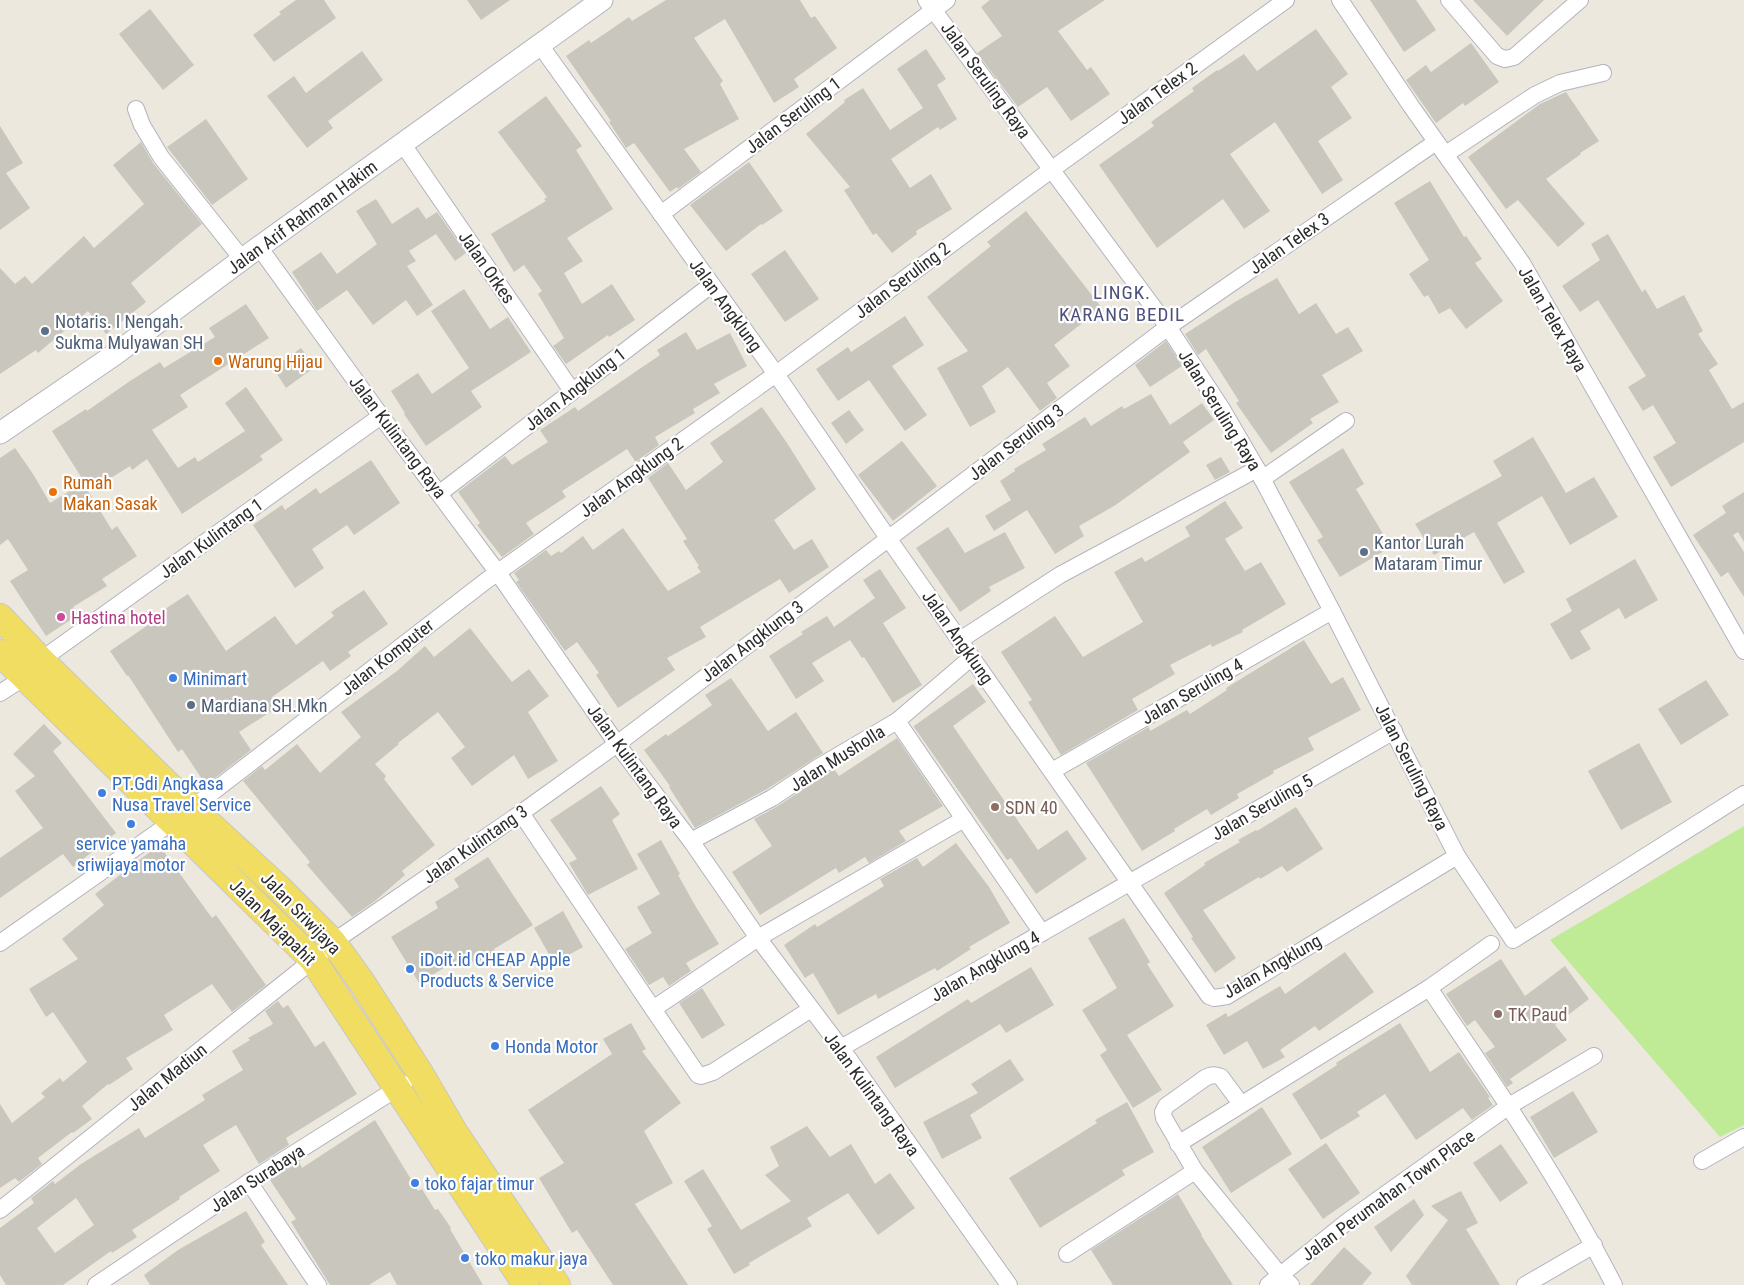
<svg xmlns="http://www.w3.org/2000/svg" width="1744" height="1285" font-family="'Roboto Condensed',sans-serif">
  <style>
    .pitch { fill: #bfeb97 }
    .building { fill: #c9c6bd; fill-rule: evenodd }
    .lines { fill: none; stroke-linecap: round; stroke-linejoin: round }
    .minor-casing { stroke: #b2b3bf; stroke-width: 18 }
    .tertiary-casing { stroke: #b2b3bf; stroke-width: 23 }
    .primary-casing { stroke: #c8c8c8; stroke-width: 28 }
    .minor { stroke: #fff; stroke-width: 16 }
    .tertiary { stroke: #fff; stroke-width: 21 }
    .primary { stroke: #f0dd61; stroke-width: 26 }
    .service-dot { fill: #5c6f8a; stroke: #fff; stroke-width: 2 }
    .food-dot { fill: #e8710a; stroke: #fff; stroke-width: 2 }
    .hotel-dot { fill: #d1479c; stroke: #fff; stroke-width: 2 }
    .shop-dot { fill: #3f7fe0; stroke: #fff; stroke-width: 2 }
    .education-dot { fill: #8d6e63; stroke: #fff; stroke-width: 2 }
    .labels { text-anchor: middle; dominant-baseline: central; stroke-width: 4.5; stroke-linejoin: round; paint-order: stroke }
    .street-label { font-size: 18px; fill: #2c2c2c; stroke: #fff }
    .service-label { font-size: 18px; fill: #4e5e75; stroke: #fff; text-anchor: start }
    .food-label { font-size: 18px; fill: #c56008; stroke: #fff; text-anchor: start }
    .hotel-label { font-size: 18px; fill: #b23c85; stroke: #fff; text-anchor: start }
    .shop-label { font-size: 18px; fill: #366cbe; stroke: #fff; text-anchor: start }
    .education-label { font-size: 18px; fill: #785e54; stroke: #fff; text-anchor: start }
    .neighbourhood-label { font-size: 19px; letter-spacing: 1px; fill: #4c507d; stroke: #fff }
  </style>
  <rect width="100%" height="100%" fill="#ede8de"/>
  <!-- pitch -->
  <path class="pitch" d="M1744,826V1125L1720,1137L1550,940Z"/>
  <!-- building -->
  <g class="building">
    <path d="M296,0H324L336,18L274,62L253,35L281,14L279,12Z"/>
    <path d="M467,0H510L481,20Z"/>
    <path d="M666,0H800L811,18L815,16L837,48L794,79L799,87L774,103L725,19L694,38L723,81L720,84L739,119L684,149L701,172L678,189L677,187L670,192L634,143L626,148L609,122L611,121L566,56L589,40L591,43L629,17L632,21Z"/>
    <path d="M990,0H1105L1058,31L1087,70L1091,67L1110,94L1071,121L1047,87L1018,107L977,53L1002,36L981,7Z"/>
    <path d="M1370,0H1416L1436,30L1404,52Z"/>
    <path d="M1473,0H1544L1507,36Z"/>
    <path d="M150,9L194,65L163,90L119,34Z"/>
    <path d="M1316,29L1348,74L1331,87L1352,118L1318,141L1343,180L1322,194L1275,122L1230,154L1270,211L1244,229L1223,199L1157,248L1099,165L1154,126L1151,122L1194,91L1192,88L1217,70L1218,71L1244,54L1257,71Z"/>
    <path d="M1471,43L1499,82L1465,106L1463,103L1436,123L1406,80L1426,65L1431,72Z"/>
    <path d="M926,49L946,79L937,85L957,119L940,130L938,127L891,159L910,188L931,174L952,209L916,231L917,234L892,253L876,233L873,235L844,190L850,187L806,134L845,102L844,100L863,88L890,130L923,108L897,69Z"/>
    <path d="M362,51L383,80L328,121L333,128L307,148L267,96L294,76L306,93Z"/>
    <path d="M1566,92L1599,141L1580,153L1581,154L1546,179L1585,224L1558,247L1518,200L1506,209L1468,157L1540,104Z"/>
    <path d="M546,96L582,146L576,150L613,209L567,238L583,261L564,273L582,304L612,284L635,320L609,337L608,335L566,364L553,346L564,338L538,294L542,291L524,265L514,272L491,234L546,201L544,199L547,197L498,132Z"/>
    <path d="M206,119L248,179L212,205L167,147Z"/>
    <path d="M0,126L23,163L6,173L30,208L0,230Z"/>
    <path d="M141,142L153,163L202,224L131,283L146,302L106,334L88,311L38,353L36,350L0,374V268L15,284L25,276L32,284L84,236L94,248L144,204L113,165Z"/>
    <path d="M749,162L783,211L762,225L761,224L726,251L690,205Z"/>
    <path d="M1430,181L1464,237L1466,236L1482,259L1475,263L1503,301L1466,329L1450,308L1439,314L1428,295L1424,297L1409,274L1429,260L1394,203Z"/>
    <path d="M376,199L392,224L418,207L426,219L437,212L466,253L455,261L436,234L409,251L416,261L407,266L433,305L417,316L406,300L373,325L347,290L317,311L292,272L321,252L337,274L377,244L356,211Z"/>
    <path d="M1026,211L1102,308L1054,345L1070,366L1047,383L1057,398L1040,411L1008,367L982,386L996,412L970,427L937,368L968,351L927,297L991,246L987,242Z"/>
    <path d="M1608,234L1642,292L1645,289L1657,309L1684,295L1703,331L1698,334L1718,364L1709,370L1732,409L1744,402V442L1671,487L1653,457L1676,443L1653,405L1643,411L1628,387L1646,376L1598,300L1580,312L1562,286L1600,260L1591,244Z"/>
    <path d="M785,250L819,299L785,322L751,274Z"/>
    <path d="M1277,278L1299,314L1316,303L1336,334L1348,327L1363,351L1322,375L1339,402L1310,419L1313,423L1271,453L1236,403L1239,401L1206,349L1198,355L1185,334L1235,302Z"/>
    <path d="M464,289L490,329L508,317L531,352L471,391L482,407L426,446L404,414L405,413L391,391L418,373L432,394L469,368L431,311Z"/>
    <path d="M246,304L269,338L180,395L188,407L152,430L178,468L195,457L198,462L245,431L225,403L246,387L283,440L260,456L263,460L182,514L147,459L132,470L130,466L90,491L52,431L86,409L87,411L130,381L160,362L164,368L215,337L209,328Z"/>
    <path d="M905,316L924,345L892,366L927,415L905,431L869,380L838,401L816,369L848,347L851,352Z"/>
    <path d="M686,332L697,350L730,333L747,366L714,384L720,393L693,409L695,413L655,437L659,445L637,461H635L627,449L562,491L566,497L526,523L534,534L502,557L477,525L480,523L458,492L505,456L512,465L548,442L540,430L575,407L578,411L660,355L657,350Z"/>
    <path d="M1166,341L1182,366L1150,387L1135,365Z"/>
    <path d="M301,348L315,367L286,388L273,368Z"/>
    <path d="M1151,394L1170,425L1202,403L1214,420L1183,442L1190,452L1114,506L1079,526L1084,536L1055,554L1027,510L994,531L985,516L1011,500L1000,481L1015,471L1014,469L1046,450L1042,444L1085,417L1091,426L1122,406L1124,409Z"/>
    <path d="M762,407L787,443L816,489L774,520L794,550L812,539L829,567L789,593L780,579L700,627L706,637L667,658L675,670L618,708L596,675L599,673L577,642L565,651L516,582L519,580L514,573L546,550L551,556L559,551L561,553L583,536L593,550L623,528L668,591L701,572L697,567L699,566L683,541L687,539L648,478L668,463L686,490L723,462L710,443Z"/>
    <path d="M849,410L864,430L846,444L831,423Z"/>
    <path d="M1533,437L1566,493L1594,477L1618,517L1570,545L1542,496L1497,523L1525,572L1504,584L1474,532L1434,555L1415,524L1502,476L1493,461Z"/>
    <path d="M902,441L937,486L893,521L858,475Z"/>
    <path d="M15,448L33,474L50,503L83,483L112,530L117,526L137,556L102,579L107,586L73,607L78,615L46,636L10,581L28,570L8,539L0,545V458Z"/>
    <path d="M1343,448L1364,484L1356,489L1391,547L1340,577L1317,540L1323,537L1289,482Z"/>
    <path d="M1221,457L1230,472L1215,480L1206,465Z"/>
    <path d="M371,460L400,503L354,535L347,525L312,549L324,568L295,588L253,525L282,505L285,510L316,488L320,494Z"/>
    <path d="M1744,492V542L1738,532L1733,535L1744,552V597L1728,572L1721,577L1693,535L1726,513L1722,506Z"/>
    <path d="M1225,501L1243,528L1225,539L1245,571L1261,562L1286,604L1242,630L1243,632L1212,647L1211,644L1170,665L1175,674L1132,699L1138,710L1061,755L1028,702L1032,700L1001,652L1055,616L1083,657L1143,622L1114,572L1142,557L1145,562L1190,536L1185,527Z"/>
    <path d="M948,527L965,553L1005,532L1025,568L989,587L991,591L960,612L916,548Z"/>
    <path d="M1635,559L1658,600L1625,619L1619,608L1580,631L1591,649L1571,660L1550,624L1572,611L1566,599Z"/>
    <path d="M880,569L906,608L883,623L922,685L893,703L864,657L862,658L850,640L812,663L824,681L796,699L769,656L803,634L801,632L827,616L834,627L875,598L863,580Z"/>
    <path d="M364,590L388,624L348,652L351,656L330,671L323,661L272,697L278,707L239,732L251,750L206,785L182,749L178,752L128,675L127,676L110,651L167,612L165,609L188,594L226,651L275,616L296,645L334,616L331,612Z"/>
    <path d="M470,628L512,682L529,669L549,696L528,712L558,761L528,779L514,755L472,786L451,758L465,747L438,712L398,743L399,744L375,764L386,776L384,779L435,845L402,871L405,875L375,901L352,917L307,865L310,862L243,781L262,766L265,770L297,744L320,773L361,737L341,712L397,671L425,646L434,657Z"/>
    <path d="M1304,640L1331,684L1343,677L1361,710L1308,738L1314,750L1273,771L1274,773L1237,794L1239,798L1211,815L1207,809L1174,829L1175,831L1142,851L1086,763L1149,727L1150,731L1187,710L1190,714L1227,690L1226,688Z"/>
    <path d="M731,678L768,731L796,712L823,753L767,789L695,828L669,787L670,786L644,750L666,734L668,736L712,705L705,695Z"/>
    <path d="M1706,680L1729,715L1681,745L1658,709Z"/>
    <path d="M973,684L986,702L953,726L1038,850L1067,830L1087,859L1036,894L1011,858L1007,860L914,727V726Z"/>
    <path d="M44,724L62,743L53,751L116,833L73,867L63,854L0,898V858L43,828L15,791L35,776L13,754Z"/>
    <path d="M897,738L943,806L899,831L906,841L869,863L865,857L839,873L836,868L760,915L732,872L772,846L754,819L778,806L834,769L839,776Z"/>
    <path d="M1639,743L1672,802L1621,830L1588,771Z"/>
    <path d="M601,786L620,814L612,820L638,869L588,895L569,863L577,859L550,820Z"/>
    <path d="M1296,807L1323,849L1287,872L1282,866L1260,879L1259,877L1203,910L1236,958L1215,973L1191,938L1193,937L1164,893L1205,865L1204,863L1240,842L1238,840L1256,830L1257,831Z"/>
    <path d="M661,840L680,874L678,875L696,907L719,944L686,963L691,971L669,986L663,977L649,985L625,949L652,933L637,907L660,894L637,854Z"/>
    <path d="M956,843L989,887L1010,923L969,947L971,949L937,971L935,968L878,999L876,994L838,1015L813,973L805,978L784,945L815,924L817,927L884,886L880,879L917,858L923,867Z"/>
    <path d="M159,845L212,918L216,915L266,985L232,1012L212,984L164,1015L173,1030L126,1058L133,1069L109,1085L108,1084L82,1106L92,1119L73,1133L72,1132L38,1158L42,1164L19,1182L15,1178L0,1188V1104L12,1123L45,1097L41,1093L60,1078L63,1082L87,1062L53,1012L46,1017L29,989L78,959L62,939L104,905L95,894Z"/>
    <path d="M488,857L533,925L494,949L496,953L476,966L467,954L419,983L391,937L438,908L435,902L459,887L454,879Z"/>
    <path d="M563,911L583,947L554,963L534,928Z"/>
    <path d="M1124,918L1150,962L1147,964L1174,1006L1127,1035L1162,1090L1133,1108L1100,1055L1107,1050L1082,1010L1117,988L1088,938Z"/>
    <path d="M1345,952L1374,992L1319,1031L1315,1026L1280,1050L1285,1057L1263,1069L1247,1041L1224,1055L1206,1025L1226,1013L1228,1017L1280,986L1285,994Z"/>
    <path d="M1501,959L1525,996L1565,966L1589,999L1555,1025L1567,1040L1510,1079L1513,1083L1507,1087L1485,1053L1495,1047L1475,1020L1467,1026L1446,994Z"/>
    <path d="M1031,967L1054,1005L1006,1033L1000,1024L895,1088L876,1057L968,999L971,1003Z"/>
    <path d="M702,988L725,1025L702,1039L679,1003Z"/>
    <path d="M278,1001L283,1008L288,1005L315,1047L324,1041L357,1094L286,1138L289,1145L259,1164L236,1125L203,1145L220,1171L179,1197L180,1199L132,1230L137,1237L112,1253L111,1251L63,1285H6L0,1275V1228L34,1203L31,1198L53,1181L55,1184L81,1164L139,1128L145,1138L205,1100L202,1095L243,1070L232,1051L250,1040L248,1038L273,1024L265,1011ZM76,1198L94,1225L55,1253L37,1228Z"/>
    <path d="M631,1023L646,1049L642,1051L681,1103L644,1131L673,1183L635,1204L688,1285H613L577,1230L572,1233L539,1178L564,1163L528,1110L612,1054L603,1039Z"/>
    <path d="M1400,1023L1430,1072L1459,1052L1490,1097L1488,1098L1493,1105L1472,1120L1463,1108L1416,1140L1385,1094L1357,1112L1360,1116L1321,1140L1292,1094L1337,1065L1336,1063Z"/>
    <path d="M1010,1059L1024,1080L970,1115L982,1138L942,1159L923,1122L978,1093L971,1084Z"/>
    <path d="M1573,1091L1598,1132L1554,1158L1530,1117Z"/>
    <path d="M1127,1102L1154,1152L1122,1170L1125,1175L1040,1228L1009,1178L1097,1123L1095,1120Z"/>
    <path d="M1262,1107L1292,1154L1231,1193L1202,1147Z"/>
    <path d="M375,1120L418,1191L422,1189L435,1210L438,1209L451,1228L450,1229L483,1285H397L390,1272L369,1285H330L291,1222L296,1219L270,1180L299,1162L302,1168Z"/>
    <path d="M807,1126L830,1157L851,1144L875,1184L890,1173L915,1208L878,1235L848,1193L807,1218L812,1226L749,1263L750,1265L734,1274L707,1229L712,1226L684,1181L703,1169L741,1230L791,1201L765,1175L779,1166L770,1147Z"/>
    <path d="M1326,1143L1360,1193L1323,1219L1288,1169Z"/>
    <path d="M1501,1144L1528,1183L1500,1202L1473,1163Z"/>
    <path d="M1461,1191L1478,1223L1466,1229L1500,1285H1412L1406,1276L1448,1220L1431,1206Z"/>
    <path d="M1178,1194L1202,1235H1201L1233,1285H1113L1091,1250Z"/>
    <path d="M1414,1199L1424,1215L1391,1252L1374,1227Z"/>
    <path d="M246,1211L265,1242L261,1245L288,1285H150L144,1275L178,1250Z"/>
    <path d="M1344,1247L1372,1273L1362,1285H1310Z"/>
  </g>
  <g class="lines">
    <!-- minor casing -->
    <g class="minor-casing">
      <g id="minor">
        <path d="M926,0L1168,327L1222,409L1257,469L1332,611L1457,856L1513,940L1744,794"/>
        <path d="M1340,0L1411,106L1522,263L1744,651"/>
        <path d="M1449,0L1497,56L1505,59L1514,57L1580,0"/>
        <path d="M540,45L776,374L888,538L1209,996L1214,998L1227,996L1457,856"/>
        <path d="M136,109L142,125L161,157L243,260"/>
        <path d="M402,143L572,391"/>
        <path d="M1446,154L1535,95L1560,83L1603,73"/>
        <path d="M661,214L947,0"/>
        <path d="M259,247L381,416L498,573L617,744L691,841L758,938L841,1048L1009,1285"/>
        <path d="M1262,479L1346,421"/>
        <path d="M440,493L711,285"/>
        <path d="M960,640L1060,575L1257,469"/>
        <path d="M41,660L381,416"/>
        <path d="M0,693L25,677"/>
        <path d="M897,721L1042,933"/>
        <path d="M1052,771L1332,611"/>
        <path d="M192,808L487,580L776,374L1051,170L1286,0"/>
        <path d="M521,813L653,1009L758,938L964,819"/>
        <path d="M691,841L772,798L817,768L897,721L972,657"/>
        <path d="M0,943L172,822"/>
        <path d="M1429,988C1494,1084 1561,1181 1614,1285"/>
        <path d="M653,1009L698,1075L701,1076L713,1072L811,1009"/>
        <path d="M841,1048L1394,731"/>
        <path d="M1241,1104L1221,1077C1215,1074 1211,1075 1205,1078L1166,1106L1163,1112L1164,1118L1195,1171L1280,1275L1291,1285"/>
        <path d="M1178,1144L1429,988L1491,944"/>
        <path d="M1702,1161L1744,1137"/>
        <path d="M249,1182L318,1285"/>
        <path d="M0,1210L313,960L333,942L521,813L617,744L1168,327L1436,142"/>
        <path d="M1067,1254L1195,1171"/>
        <path d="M96,1285L249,1182L404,1084"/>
        <path d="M1268,1285L1348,1221L1509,1106L1594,1056"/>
        <path d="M1525,1285L1594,1245"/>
      </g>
    </g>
    <!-- tertiary casing -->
    <g class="tertiary-casing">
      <path id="tertiary" d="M0,433L114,355L259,247L602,0"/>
    </g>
    <!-- primary casing -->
    <g class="primary-casing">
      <g id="primary">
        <path d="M0,617L41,660L192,808L279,888L333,942L363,984L420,1073L455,1133L557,1285"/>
        <path d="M0,653L313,960L526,1285"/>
      </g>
    </g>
    <!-- minor -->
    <use href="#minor" class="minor"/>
    <!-- tertiary -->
    <use href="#tertiary" class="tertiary"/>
    <!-- primary -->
    <use href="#primary" class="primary"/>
  </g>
  <!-- markers -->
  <g class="service-dot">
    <circle cx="45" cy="331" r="5"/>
    <circle cx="1364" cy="552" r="5"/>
    <circle cx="191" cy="705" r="5"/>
  </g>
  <g class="food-dot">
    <circle cx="218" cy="361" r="5"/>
    <circle cx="53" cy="492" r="5"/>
  </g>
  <circle class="hotel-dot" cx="61" cy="617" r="5"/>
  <g class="shop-dot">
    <circle cx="173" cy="678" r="5"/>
    <circle cx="102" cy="793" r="5"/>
    <circle cx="131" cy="824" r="5"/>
    <circle cx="410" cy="969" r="5"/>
    <circle cx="495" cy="1046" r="5"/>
    <circle cx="415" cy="1183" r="5"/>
    <circle cx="465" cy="1258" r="5"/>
  </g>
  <g class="education-dot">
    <circle cx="995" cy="807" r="5"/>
    <circle cx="1498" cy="1014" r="5"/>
  </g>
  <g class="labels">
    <!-- street labels -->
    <g class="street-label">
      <text transform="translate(986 80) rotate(54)">Jalan Seruling Raya</text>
      <text transform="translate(1157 93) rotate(-36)">Jalan Telex 2</text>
      <text transform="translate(793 115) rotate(-37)">Jalan Seruling 1</text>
      <text transform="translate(302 217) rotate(-36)">Jalan Arif Rahman Hakim</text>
      <text transform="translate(1289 243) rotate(-35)">Jalan Telex 3</text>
      <text transform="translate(487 267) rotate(55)">Jalan Orkes</text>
      <text transform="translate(902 280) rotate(-37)">Jalan Seruling 2</text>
      <text transform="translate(726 305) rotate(54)">Jalan Angklung</text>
      <text transform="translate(1553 319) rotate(60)">Jalan Telex Raya</text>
      <text transform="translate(575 389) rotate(-38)">Jalan Angklung 1</text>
      <text transform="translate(1220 410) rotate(58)">Jalan Seruling Raya</text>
      <text transform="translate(398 437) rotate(53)">Jalan Kulintang Raya</text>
      <text transform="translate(1016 442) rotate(-37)">Jalan Seruling 3</text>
      <text transform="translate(631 477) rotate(-36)">Jalan Angklung 2</text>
      <text transform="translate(211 538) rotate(-36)">Jalan Kulintang 1</text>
      <text transform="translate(958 637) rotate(55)">Jalan Angklung</text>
      <text transform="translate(752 641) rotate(-37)">Jalan Angklung 3</text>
      <text transform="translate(387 657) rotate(-38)">Jalan Komputer</text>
      <text transform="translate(1192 691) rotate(-30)">Jalan Seruling 4</text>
      <text transform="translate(837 758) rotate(-32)">Jalan Musholla</text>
      <text transform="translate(635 766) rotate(54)">Jalan Kulintang Raya</text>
      <text transform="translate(1412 767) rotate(63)">Jalan Seruling Raya</text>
      <text transform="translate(1262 807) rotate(-30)">Jalan Seruling 5</text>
      <text transform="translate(475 844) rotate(-35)">Jalan Kulintang 3</text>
      <text transform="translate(301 913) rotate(46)">Jalan Sriwijaya</text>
      <text transform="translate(273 922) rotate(45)">Jalan Majapahit</text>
      <text transform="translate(985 966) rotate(-30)">Jalan Angklung 4</text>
      <text transform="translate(1272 966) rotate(-30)">Jalan Angklung</text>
      <text transform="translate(167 1077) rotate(-39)">Jalan Madiun</text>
      <text transform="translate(872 1094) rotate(54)">Jalan Kulintang Raya</text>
      <text transform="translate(257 1178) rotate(-33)">Jalan Surabaya</text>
      <text transform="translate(1388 1195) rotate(-36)">Jalan Perumahan Town Place</text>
    </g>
    <!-- service labels -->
    <g class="service-label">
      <text x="55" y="321">Notaris. I Nengah.<tspan x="55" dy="21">Sukma Mulyawan SH</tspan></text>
      <text x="1374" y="542">Kantor Lurah<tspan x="1374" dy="21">Mataram Timur</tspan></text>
      <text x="201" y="705">Mardiana SH.Mkn</text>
    </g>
    <!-- food labels -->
    <g class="food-label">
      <text x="228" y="361">Warung Hijau</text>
      <text x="63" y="482">Rumah<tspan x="63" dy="21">Makan Sasak</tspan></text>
    </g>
    <!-- hotel labels -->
    <g class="hotel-label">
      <text x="71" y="617">Hastina hotel</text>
    </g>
    <!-- shop labels -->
    <g class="shop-label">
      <text x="183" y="678">Minimart</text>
      <text x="112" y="783">PT.Gdi Angkasa<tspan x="112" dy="21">Nusa Travel Service</tspan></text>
      <text x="131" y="843" text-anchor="middle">service yamaha<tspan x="131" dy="21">sriwijaya motor</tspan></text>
      <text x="420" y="959">iDoit.id CHEAP Apple<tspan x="420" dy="21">Products &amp; Service</tspan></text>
      <text x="505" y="1046">Honda Motor</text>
      <text x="425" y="1183">toko fajar timur</text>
      <text x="475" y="1258">toko makur jaya</text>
    </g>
    <!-- education labels -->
    <g class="education-label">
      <text x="1005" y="807">SDN 40</text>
      <text x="1508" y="1014">TK Paud</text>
    </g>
    <!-- neighbourhood labels -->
    <g class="neighbourhood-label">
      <text x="1122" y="292">LINGK.<tspan x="1122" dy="22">KARANG BEDIL</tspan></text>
    </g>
  </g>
</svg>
